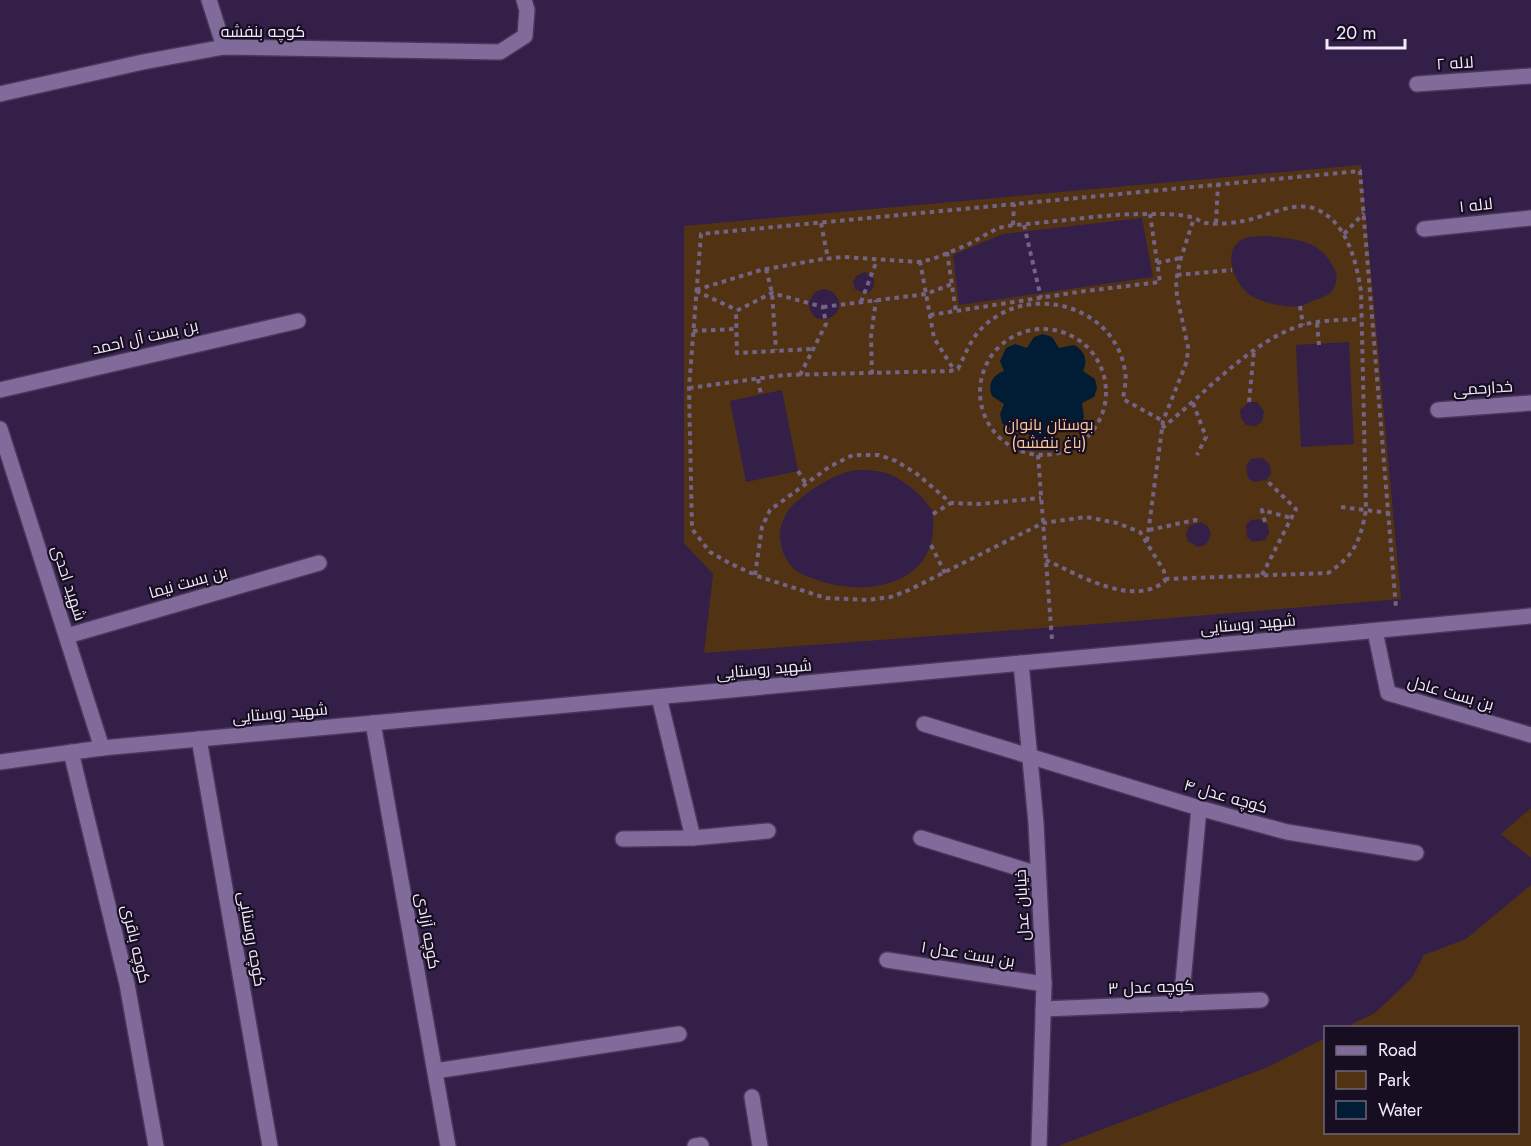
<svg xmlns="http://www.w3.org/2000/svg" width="1531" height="1146" font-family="Jost,Cairo,sans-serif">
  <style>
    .green { fill: #513313; fill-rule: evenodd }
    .water { fill: #001d35 }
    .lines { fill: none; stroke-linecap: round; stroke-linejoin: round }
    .minor-casing { stroke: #4a385a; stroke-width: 18 }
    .tertiary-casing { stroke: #4a385a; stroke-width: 18 }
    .path { stroke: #736384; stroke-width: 4; stroke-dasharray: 4.5 4.5; stroke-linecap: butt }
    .minor { stroke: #816b9b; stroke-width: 15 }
    .tertiary { stroke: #816b9b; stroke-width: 15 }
    .labels { text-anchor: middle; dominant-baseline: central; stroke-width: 4.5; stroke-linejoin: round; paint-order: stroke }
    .street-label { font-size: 16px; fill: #f2ebfb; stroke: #170e21 }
    .park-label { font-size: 16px; fill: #f7c89b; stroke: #170e21 }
  </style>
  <rect width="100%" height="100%" fill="#331f48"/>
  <!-- green -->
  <g class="green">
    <path d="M1361,165L1401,599L1110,623L704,653L713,574L684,543V226ZM1142,218L1153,277L959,305L953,255L1003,234ZM1264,236C1296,239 1323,239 1336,273C1338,280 1335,289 1329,294C1325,297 1317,299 1312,301C1308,303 1303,306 1299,306C1284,308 1263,303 1250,295C1234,284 1220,248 1245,238C1251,236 1258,237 1264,236ZM865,272L873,277C876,285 873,292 865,294L855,289L853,282L856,276ZM824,289L833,292C856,316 808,335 809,301L815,292ZM1349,342L1354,444L1301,447L1296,345ZM782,390L798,471L746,482L730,401ZM1249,402H1257L1264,411L1262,422L1255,426L1246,425L1241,418L1240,410ZM1260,458L1264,459L1270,465L1271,474L1266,480L1254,482L1248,478L1246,466L1251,459ZM856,470C867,470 880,470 891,475C905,481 923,496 932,510C944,580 874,599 820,581C809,577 796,574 789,563C783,555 781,547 780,538C779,528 784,516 790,508C807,491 833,474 856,470ZM1259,519L1268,525L1269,533L1265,540L1253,542L1247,537L1246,525L1251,520ZM1201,522L1208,526L1211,534L1206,545L1198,547L1188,541L1186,534L1189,526Z"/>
    <path d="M1531,808V858L1501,834Z"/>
    <path d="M1531,885V1146H1058L1266,1068L1325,1038L1326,1132H1518V1028L1346,1027L1375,1013L1412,978L1424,955L1466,939Z"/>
  </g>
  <!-- water -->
  <path class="water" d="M1043,334L1052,337L1059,348L1074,345C1085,351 1088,360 1083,371L1095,379L1097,388L1094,397L1082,403L1084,417C1079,430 1069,430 1058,426L1051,439C1039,445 1030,440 1025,428L1015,431L1002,423L1000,414L1004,404L992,396C987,384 993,375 1004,371L1000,361L1006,348L1015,344L1027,348L1034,337Z"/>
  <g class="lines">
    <!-- minor casing -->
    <g class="minor-casing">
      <g id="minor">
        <path d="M209,0L224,47"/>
        <path d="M1417,84L1531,76"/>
        <path d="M0,94L143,62L224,47L500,52L525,36L527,10L524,0"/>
        <path d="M1424,229L1531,218"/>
        <path d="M0,390L298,321"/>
        <path d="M1438,410L1531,403"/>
        <path d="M1375,631L1388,693L1531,735"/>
        <path d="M67,636L319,563"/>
        <path d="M1021,663L1036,823L1044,984L1039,1146"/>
        <path d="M659,697L693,838L768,831"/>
        <path d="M373,723L448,1146"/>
        <path d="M924,724L1199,808L1287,832L1416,853"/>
        <path d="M199,739L270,1146"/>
        <path d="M71,752L127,984L156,1146"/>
        <path d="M921,838L1038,874"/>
        <path d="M623,839L693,838"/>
        <path d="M887,960L1044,984"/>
        <path d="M1181,1004L1199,808"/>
        <path d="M1043,1009L1261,1000"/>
        <path d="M435,1071L679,1034"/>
        <path d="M752,1097L760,1146"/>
        <path d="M695,1146L701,1145"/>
      </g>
    </g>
    <!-- tertiary casing -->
    <g class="tertiary-casing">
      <g id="tertiary">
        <path d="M0,429L102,748"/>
        <path d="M0,762L102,748L1531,616"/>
      </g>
    </g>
    <!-- path -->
    <g class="path">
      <path d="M821,223L828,259"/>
      <path d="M1216,223L1218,184"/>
      <path d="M1013,225L1014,204"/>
      <path d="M1024,225L1041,298"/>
      <path d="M1344,234L1364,213"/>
      <path d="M947,252L956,312"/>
      <path d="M920,261L934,338L954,370"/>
      <path d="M1157,263L1180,258"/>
      <path d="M766,269L772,293L776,350"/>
      <path d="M1177,275L1232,270"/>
      <path d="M696,290L761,270L823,259L844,257L918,262L933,259L967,245L998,228L1013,225C1060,222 1107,213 1154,214C1167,214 1182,214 1194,218C1199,220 1203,223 1207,223C1218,225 1232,223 1243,221C1267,217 1295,199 1318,210C1348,224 1356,262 1361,291L1366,510C1360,541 1355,555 1328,573L1165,579"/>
      <path d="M696,291L737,310"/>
      <path d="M861,302L877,260"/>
      <path d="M1300,306L1303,325"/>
      <path d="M823,307L926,294L952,284"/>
      <path d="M930,315L1078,292L1160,282L1150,214"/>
      <path d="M1317,323L1319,345"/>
      <circle cx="1043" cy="392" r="63"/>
      <path d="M693,331L736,329"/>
      <path d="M872,374L871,336L876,300"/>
      <path d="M800,375L826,324L823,307L772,293L736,311L737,353L813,349"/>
      <path d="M758,379L761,395"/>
      <path d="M689,388L784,375L950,371L958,369C966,353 971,338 984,326C1031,282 1115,306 1125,371C1127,380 1124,390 1123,399L1163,421"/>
      <path d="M1249,402L1254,350"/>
      <path d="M1193,403L1206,437L1197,455"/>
      <path d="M1162,428C1205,394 1249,342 1302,325C1320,320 1342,320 1361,319"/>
      <path d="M1038,455L1052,640"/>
      <path d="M798,471L806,484"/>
      <path d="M1341,507L1389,513"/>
      <path d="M933,514L951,503"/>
      <path d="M1265,522L1262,510L1291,518"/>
      <path d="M1149,530L1195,520L1201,522"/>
      <path d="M1147,541L1163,421L1187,361L1188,347L1177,296L1176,281L1180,261L1194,218"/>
      <path d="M931,545L945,573"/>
      <path d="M1046,560C1079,575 1133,608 1165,581L1164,571L1140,532L1117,523L1086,517L1043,523L909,590L891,597L867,600L826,598L760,577L729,563L710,552L692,529L689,388L701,234L1360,171L1396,608"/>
      <path d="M755,575L762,527L770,510L829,467L853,455H879L896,461L917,474L951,503L979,504L1041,498"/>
      <path d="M1262,575L1296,509L1266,480"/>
    </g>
    <!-- minor -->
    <use href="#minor" class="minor"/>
    <!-- tertiary -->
    <use href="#tertiary" class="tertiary"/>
  </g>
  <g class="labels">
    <!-- street labels -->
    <g class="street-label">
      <text x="263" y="31">کوچه بنفشه</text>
      <text transform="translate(1455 63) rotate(-4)">لاله ۲</text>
      <text transform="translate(1476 205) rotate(-6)">لاله ۱</text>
      <text transform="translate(145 337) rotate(-13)">بن بست آل احمد</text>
      <text transform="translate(1483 388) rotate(-4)">خدارحمی</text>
      <text transform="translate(188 582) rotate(-16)">بن بست نیما</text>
      <text transform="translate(69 583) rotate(72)">شهید احدی</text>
      <text transform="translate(1248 624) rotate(-5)">شهید روستایی</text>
      <text transform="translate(764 669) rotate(-5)">شهید روستایی</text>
      <text transform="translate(1451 693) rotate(16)">بن بست عادل</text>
      <text transform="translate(280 713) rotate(-5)">شهید روستایی</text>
      <text transform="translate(1226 796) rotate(16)">کوچه عدل ۴</text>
      <text transform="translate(1022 905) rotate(-93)">خیابان عدل</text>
      <text transform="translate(428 931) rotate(80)">کوچه آزادی</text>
      <text transform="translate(252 939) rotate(80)">کوچه روستایی</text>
      <text transform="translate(136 944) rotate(77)">کوچه باقری</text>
      <text transform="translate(968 954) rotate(9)">بن بست عدل ۱</text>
      <text transform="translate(1151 987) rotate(-2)">کوچه عدل ۳</text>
    </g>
    <!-- park labels -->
    <g class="park-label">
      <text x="1049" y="424">بوستان بانوان<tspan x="1049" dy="18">(باغ بنفشه)</tspan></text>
    </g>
  </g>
  <!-- legend -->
  <rect x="1324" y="1026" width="195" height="108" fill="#170e21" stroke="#6f6678" stroke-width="1.5"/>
  <rect x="1336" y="1046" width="30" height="9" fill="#816b9b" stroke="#6f6678" stroke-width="1.5"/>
  <text x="1378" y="1056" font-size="18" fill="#f2ebfb">Road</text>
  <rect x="1336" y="1071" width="30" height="18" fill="#513313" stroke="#6f6678" stroke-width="1.5"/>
  <text x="1378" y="1086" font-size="18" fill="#f2ebfb">Park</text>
  <rect x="1336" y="1101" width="30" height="18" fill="#001d35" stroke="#6f6678" stroke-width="1.5"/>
  <text x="1378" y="1116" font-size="18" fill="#f2ebfb">Water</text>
  <!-- scale -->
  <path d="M1327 39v9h78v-9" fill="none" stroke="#f2ebfb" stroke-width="3"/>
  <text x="1336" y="39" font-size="18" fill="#f2ebfb" stroke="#170e21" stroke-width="4.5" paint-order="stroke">20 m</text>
</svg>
